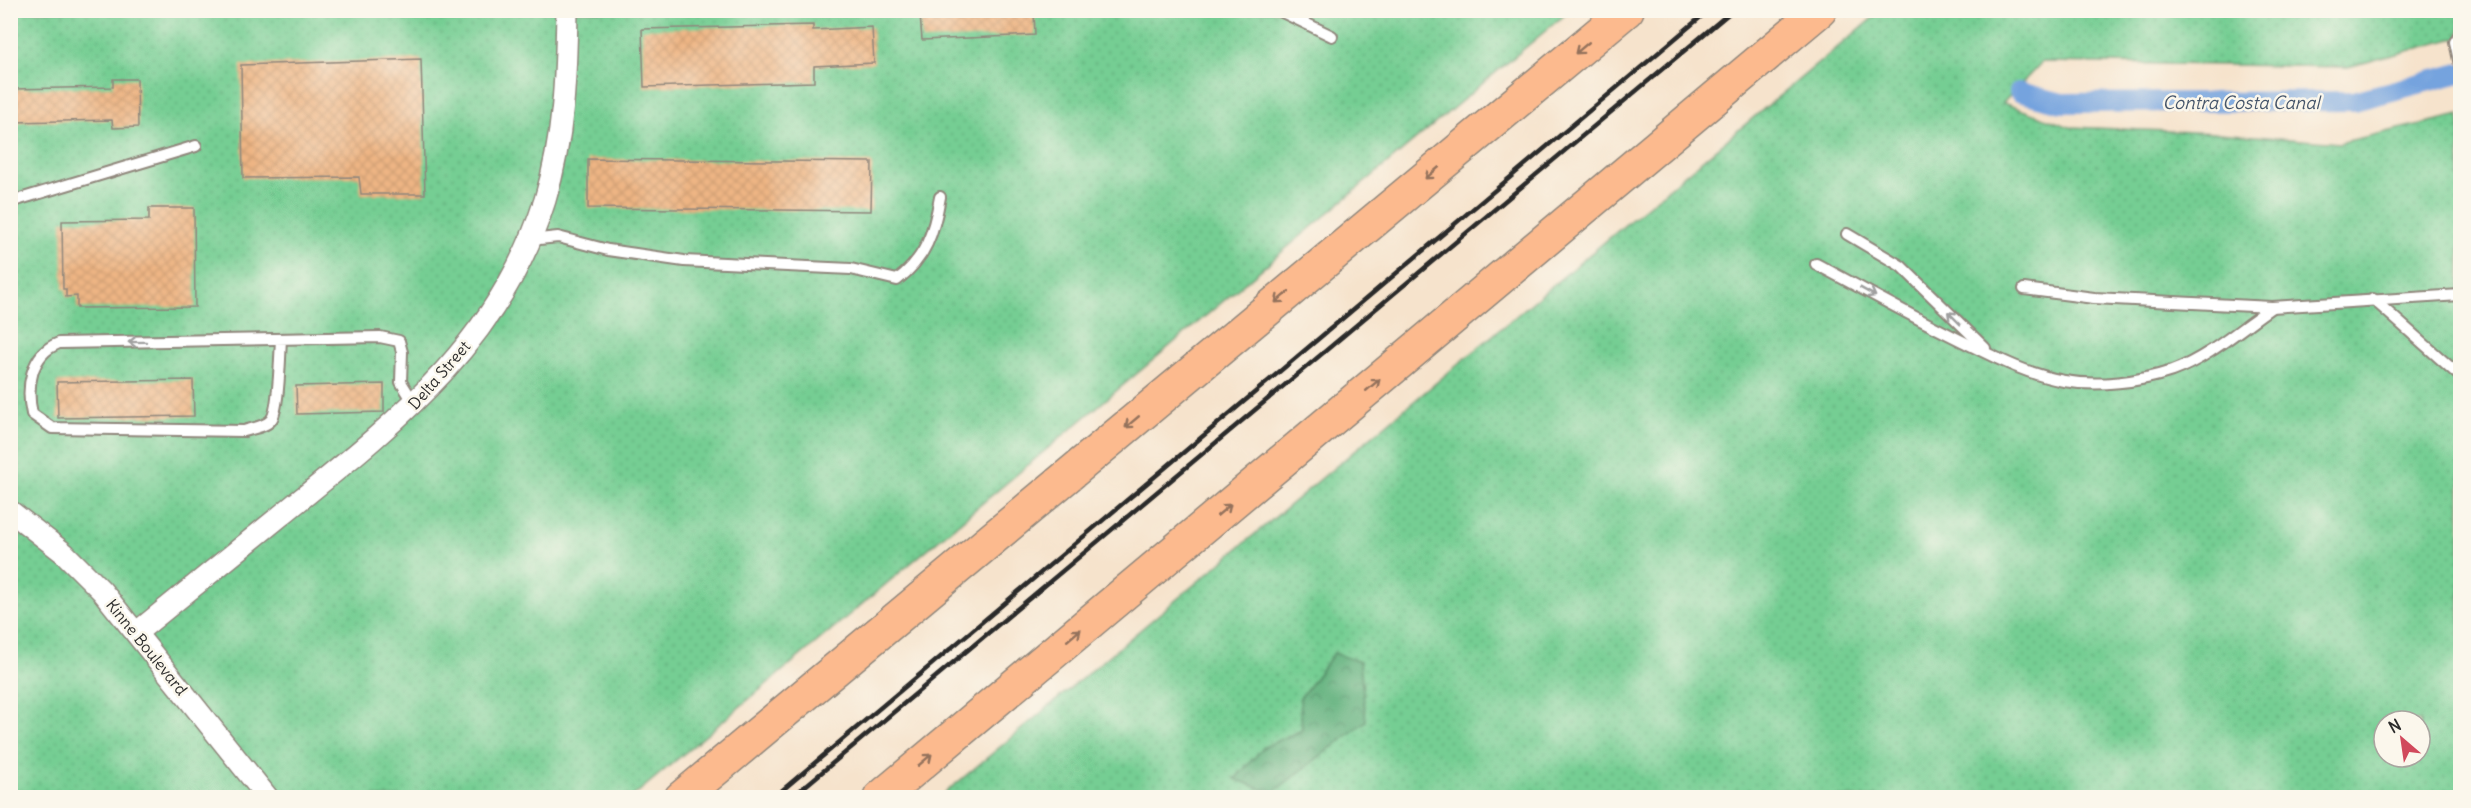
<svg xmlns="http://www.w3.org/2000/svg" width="2471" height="808" font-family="Delius,sans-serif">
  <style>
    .grass { fill: url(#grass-dots); stroke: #507c5f; stroke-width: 1.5; fill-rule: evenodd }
    .forest { fill: url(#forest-crowns); stroke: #466e54; stroke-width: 1.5 }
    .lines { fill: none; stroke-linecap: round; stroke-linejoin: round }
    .canal { stroke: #75a3de; stroke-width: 20 }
    .building { fill: url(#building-cross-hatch) }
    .lane-casing { stroke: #90877c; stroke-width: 14 }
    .street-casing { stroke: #90877c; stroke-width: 24 }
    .highway-casing { stroke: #90877c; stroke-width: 36 }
    .lane { stroke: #fff; stroke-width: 10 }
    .street { stroke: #fff; stroke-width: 21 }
    .highway { stroke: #fcba8e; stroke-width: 33 }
    .rail { stroke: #2b2b2b; stroke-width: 4.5 }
    .oneway { stroke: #94725c }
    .oneway2 { stroke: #a0a0a0 }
    .labels { text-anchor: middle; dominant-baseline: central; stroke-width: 5; stroke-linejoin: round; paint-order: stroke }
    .street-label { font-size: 16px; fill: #2b2b2b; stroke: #fbf7ec }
    .water-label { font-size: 18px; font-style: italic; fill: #45556a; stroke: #fbf7ec }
  </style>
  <defs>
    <pattern id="grass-dots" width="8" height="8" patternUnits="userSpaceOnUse" patternTransform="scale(1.5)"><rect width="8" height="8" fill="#75ce93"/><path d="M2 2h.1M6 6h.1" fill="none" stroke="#65b17f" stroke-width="1.8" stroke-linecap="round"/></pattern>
    <pattern id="forest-crowns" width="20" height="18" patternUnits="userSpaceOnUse" patternTransform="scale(1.5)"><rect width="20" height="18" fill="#60b17d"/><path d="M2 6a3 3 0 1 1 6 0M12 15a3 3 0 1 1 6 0" fill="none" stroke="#4f9067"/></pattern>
    <pattern id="building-cross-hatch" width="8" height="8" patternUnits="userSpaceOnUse" patternTransform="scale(1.5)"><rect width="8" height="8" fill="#eeb584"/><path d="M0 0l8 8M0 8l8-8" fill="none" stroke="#cc9c72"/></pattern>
  </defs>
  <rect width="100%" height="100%" fill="#fbf7ec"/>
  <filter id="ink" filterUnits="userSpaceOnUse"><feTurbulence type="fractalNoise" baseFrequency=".0167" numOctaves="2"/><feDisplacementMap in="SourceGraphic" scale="12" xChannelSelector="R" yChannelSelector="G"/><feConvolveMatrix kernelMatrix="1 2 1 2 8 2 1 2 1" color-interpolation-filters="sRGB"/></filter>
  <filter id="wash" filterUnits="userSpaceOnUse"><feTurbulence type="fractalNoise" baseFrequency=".008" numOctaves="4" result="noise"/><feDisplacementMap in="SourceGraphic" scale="24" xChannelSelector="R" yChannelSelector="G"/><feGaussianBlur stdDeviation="1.35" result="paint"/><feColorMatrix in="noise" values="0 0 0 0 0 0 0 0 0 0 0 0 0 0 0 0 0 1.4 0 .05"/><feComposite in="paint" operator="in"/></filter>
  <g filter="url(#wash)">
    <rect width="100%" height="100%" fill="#f6e3cc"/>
    <!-- grass -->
    <g class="grass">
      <path d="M10,11H1569L631,798L11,797Z"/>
      <path d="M1881,11H2460V37L2348,67L2042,62L2003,103L2070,127L2218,133L2339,143L2460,115V797L939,798ZM2384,721H2420V757H2384Z"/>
    </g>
    <!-- forest -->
    <path class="forest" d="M1334,653L1360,662L1366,721L1272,793L1235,779L1264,747L1302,730L1300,698Z"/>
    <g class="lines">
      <!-- canal -->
      <path class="canal" d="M2019,92L2062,103L2354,101L2460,73"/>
    </g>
    <g id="blocks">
      <!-- building -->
      <g class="building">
        <path d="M1034,11L1035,35L922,40L920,15Z"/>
        <path d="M813,25V30L872,27L874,63L814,66V82L644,87L642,29Z"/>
        <path d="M421,59L425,194H361L359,177L243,178L241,65Z"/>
        <path d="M113,79H137L138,127L113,128L112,120L12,122V89L113,87Z"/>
        <path d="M588,159L872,162L871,211L588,208Z"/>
        <path d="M149,208H194L195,307L77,308V296L66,297V289H63L62,221L149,220Z"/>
        <path d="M193,380L194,416L58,418L57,382Z"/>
        <path d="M384,384V412L297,414L296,386Z"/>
      </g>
    </g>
  </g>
  <g filter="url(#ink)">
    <use href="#blocks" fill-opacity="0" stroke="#90877c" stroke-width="1.5"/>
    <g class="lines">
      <!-- lane casing -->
      <g class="lane-casing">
        <g id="lane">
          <path d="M1278,10L1332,36"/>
          <path d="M2460,34L2455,42L2460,65"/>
          <path d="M10,202L196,146"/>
          <path d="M1847,234L1901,266L1985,348"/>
          <path d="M530,240L558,237L608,250L684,261L851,269L897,280C926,258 934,232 940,197"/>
          <path d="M1816,264C1867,291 1918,320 1970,345C2000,360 2030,375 2064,381C2098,387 2139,382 2172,371C2208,358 2240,329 2272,307"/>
          <path d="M2024,289L2094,298L2272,307L2460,295"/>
          <path d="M2373,299L2460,376"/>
          <path d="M281,339C280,354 279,411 271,420C265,427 253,428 244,431L52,428L32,414C26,388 30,354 59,343L380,337L399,341L402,352L401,382L414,403"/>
        </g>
      </g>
      <!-- street casing -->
      <g class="street-casing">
        <g id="street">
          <path d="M10,511L64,553L102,591L268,798"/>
          <path d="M136,633C189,590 242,547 295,504C403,417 502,337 545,200C564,138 566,74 567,10"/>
        </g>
      </g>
      <!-- highway casing -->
      <g class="highway-casing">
        <g id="highway">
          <path d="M681,798L1627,10"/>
          <path d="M880,798L1820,10"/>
        </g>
      </g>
      <!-- lane -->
      <use href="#lane" class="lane"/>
      <!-- street -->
      <use href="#street" class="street"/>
      <!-- highway -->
      <use href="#highway" class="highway"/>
      <!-- rail -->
      <g class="rail">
        <path d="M773,798L1709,10"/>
        <path d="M791,798L1733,10"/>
      </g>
    </g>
    <!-- one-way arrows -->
    <defs><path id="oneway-shaft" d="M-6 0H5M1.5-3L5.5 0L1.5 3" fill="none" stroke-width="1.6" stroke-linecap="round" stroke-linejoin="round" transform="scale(1.5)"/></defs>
    <g class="oneway">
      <use href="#oneway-shaft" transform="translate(1582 48) rotate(140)"/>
      <use href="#oneway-shaft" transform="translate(1432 173) rotate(140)"/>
      <use href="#oneway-shaft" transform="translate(1282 297) rotate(140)"/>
      <use href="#oneway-shaft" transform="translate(1373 385) rotate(-40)"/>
      <use href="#oneway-shaft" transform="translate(1132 422) rotate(140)"/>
      <use href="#oneway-shaft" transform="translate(1224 510) rotate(-40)"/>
      <use href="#oneway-shaft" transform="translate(1074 635) rotate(-40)"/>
      <use href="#oneway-shaft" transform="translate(925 760) rotate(-40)"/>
    </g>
    <g class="oneway2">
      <use href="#oneway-shaft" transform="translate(1868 292) rotate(29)"/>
      <use href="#oneway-shaft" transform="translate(1954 318) rotate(-135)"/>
      <use href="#oneway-shaft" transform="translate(137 342) rotate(179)"/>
    </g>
  </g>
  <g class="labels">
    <!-- street labels -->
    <g class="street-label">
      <text transform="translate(439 375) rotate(-49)">Delta Street</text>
      <text transform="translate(147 647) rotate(51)">Kinne Boulevard</text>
    </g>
    <!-- water labels -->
    <g class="water-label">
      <text x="2241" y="102">Contra Costa Canal</text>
    </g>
  </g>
  <!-- margin -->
  <rect width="2471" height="808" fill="none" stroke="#fbf7ec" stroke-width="36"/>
  <!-- north arrow -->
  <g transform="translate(2402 739) rotate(331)"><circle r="28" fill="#fbf7ec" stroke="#a8a59f" stroke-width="1.5"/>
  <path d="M0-4.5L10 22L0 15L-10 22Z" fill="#d1495b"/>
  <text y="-9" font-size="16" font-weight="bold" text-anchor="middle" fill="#2b2b2b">N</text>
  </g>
</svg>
